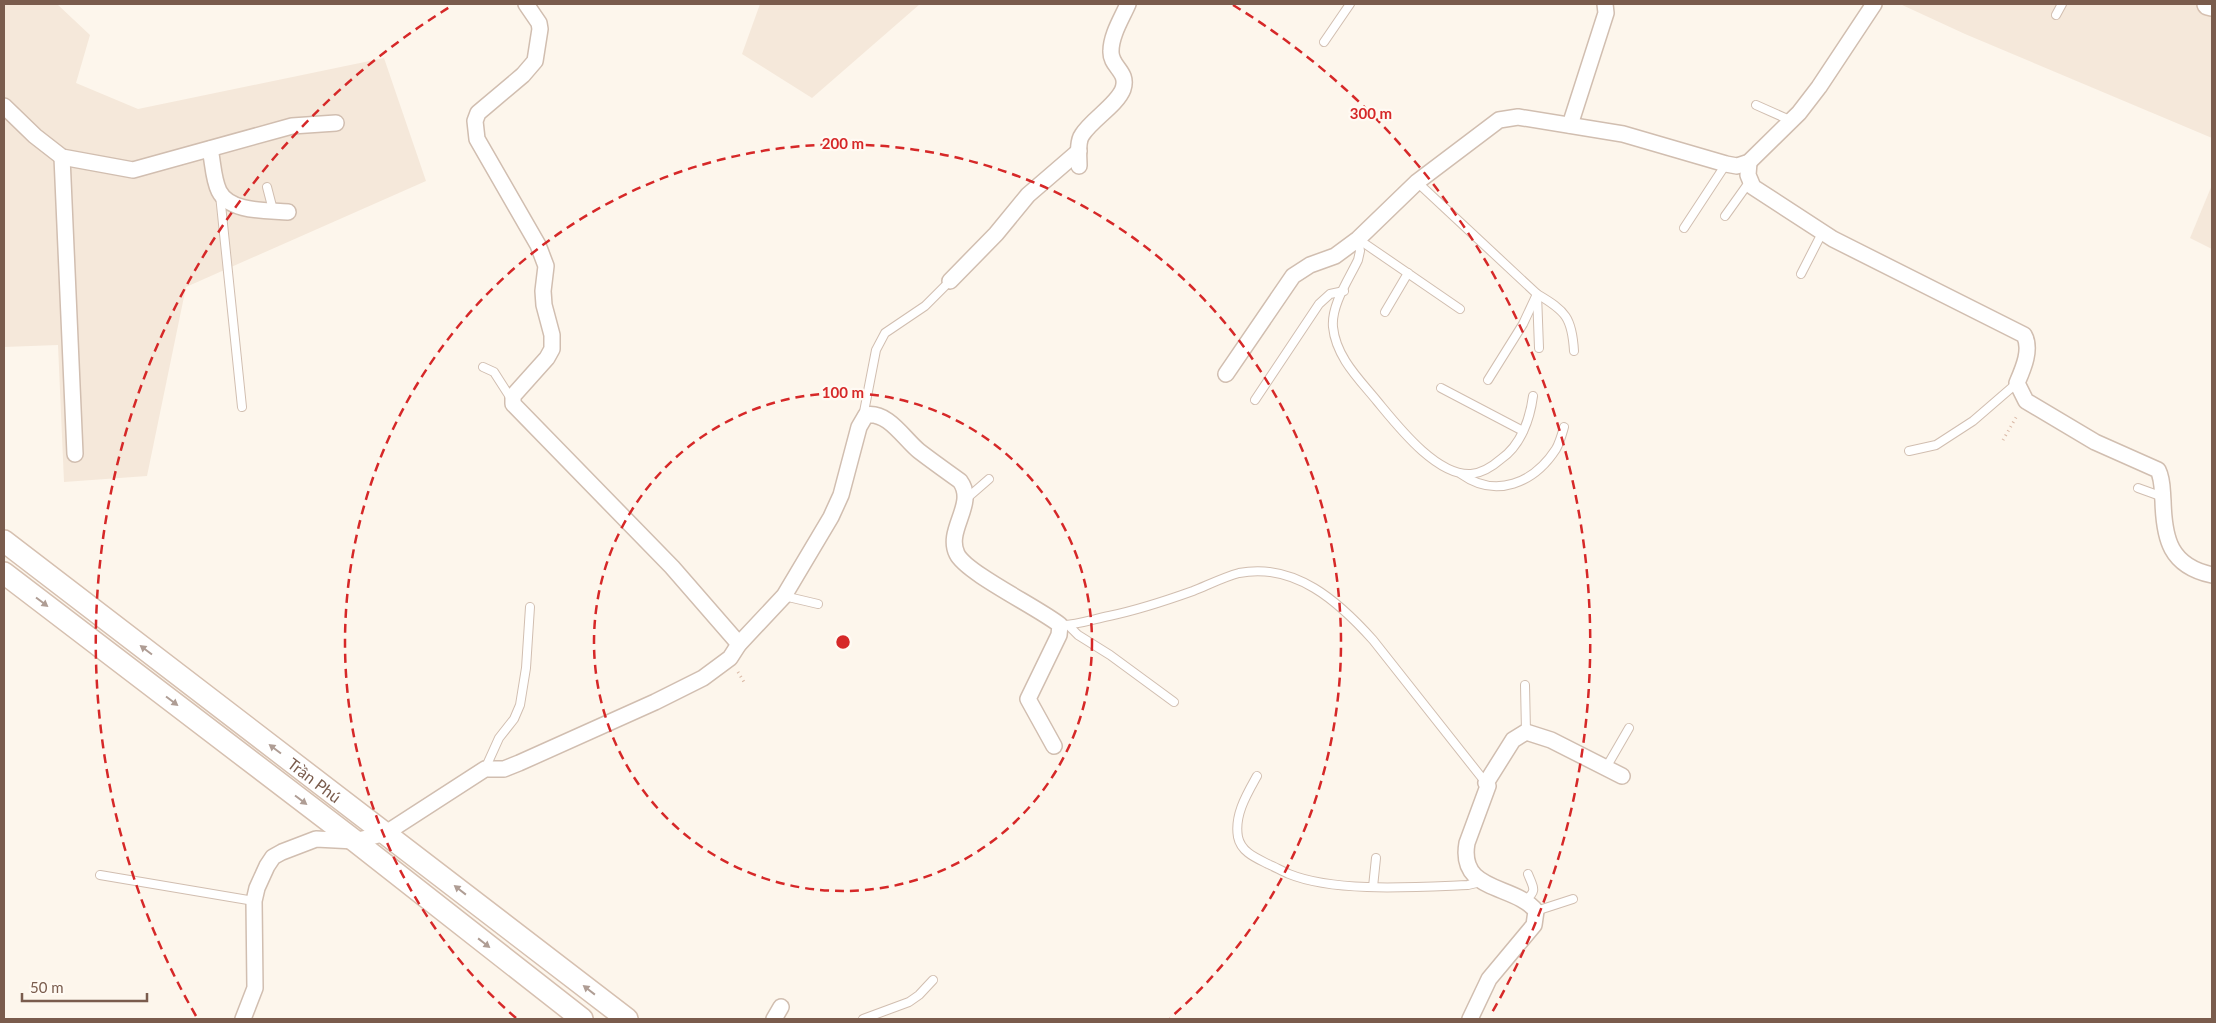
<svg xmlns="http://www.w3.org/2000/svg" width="2216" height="1023" font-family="Lato,sans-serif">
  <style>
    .residential { fill: #f5e8da }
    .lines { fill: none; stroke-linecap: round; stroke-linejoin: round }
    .lane-casing { stroke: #d1beb0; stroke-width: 10 }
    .street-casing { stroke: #d1beb0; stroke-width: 18 }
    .secondary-casing { stroke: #d6c0b0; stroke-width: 24 }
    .path { stroke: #d9b8a5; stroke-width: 3; stroke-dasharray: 1 4; stroke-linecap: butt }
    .lane { stroke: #fff; stroke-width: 8 }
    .street { stroke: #fff; stroke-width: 15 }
    .secondary { stroke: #fff; stroke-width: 21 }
    .oneway { fill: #af9d94 }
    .ring { fill: none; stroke: #d62828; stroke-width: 2.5; stroke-dasharray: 9 6 }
    .labels { text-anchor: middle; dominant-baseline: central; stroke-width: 4.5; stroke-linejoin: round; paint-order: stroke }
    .street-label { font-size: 16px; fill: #7a5c4d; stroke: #fffaf3 }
    .centre { fill: #d62828; stroke: #fffaf3; stroke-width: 2.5 }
    .ring-label { font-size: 15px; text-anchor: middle; font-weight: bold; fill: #d62828; stroke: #fffaf3; stroke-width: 4.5; stroke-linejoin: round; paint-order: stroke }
  </style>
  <rect width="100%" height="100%" fill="#fdf6ec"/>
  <!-- residential -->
  <g class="residential">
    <path d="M4,4H57L90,35L76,83L138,109L384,58L426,181L186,287L147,476L64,482L58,345L4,347Z"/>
    <path d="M760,4H920L812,98L742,54Z"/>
    <path d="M1900,4H2212V138L1965,34Z"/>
    <path d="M2212,185V249L2190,238Z"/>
  </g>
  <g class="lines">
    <!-- lane casing -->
    <g class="lane-casing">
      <g id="lane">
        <path d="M2056,15L2062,4"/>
        <path d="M1324,42L1350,4"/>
        <path d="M1756,105L1792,121"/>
        <path d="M1417,182L1537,294L1539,348"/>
        <path d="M267,187L273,210"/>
        <path d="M220,195L242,407"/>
        <path d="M1725,216L1750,181"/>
        <path d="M1684,228L1726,164"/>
        <path d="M1358,239L1360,251L1358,260C1349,279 1331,305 1333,327C1336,357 1359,379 1377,401C1397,425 1436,476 1471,474C1482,473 1493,466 1501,459C1521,445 1530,419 1533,396"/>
        <path d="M1358,239L1460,309"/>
        <path d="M1801,274L1822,233"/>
        <path d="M1385,312L1408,273"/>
        <path d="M483,367L494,372L512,400"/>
        <path d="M1488,380L1523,324L1537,294C1566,311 1572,318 1574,351"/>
        <path d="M1441,388L1523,431"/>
        <path d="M1255,400L1319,304L1330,294L1344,291"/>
        <path d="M863,417L876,350L885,333L925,306L950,281"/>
        <path d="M1909,451L1936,445L1973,421L2017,383"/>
        <path d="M1461,474C1496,499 1534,483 1556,449C1560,442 1562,434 1564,427"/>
        <path d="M2138,488L2163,497"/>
        <path d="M966,499L989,479"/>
        <path d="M784,596L818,604"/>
        <path d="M1060,625C1074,626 1094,619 1109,616C1138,610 1165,601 1193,591C1208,585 1224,577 1239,573C1295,562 1339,602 1373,640L1486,783"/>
        <path d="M1069,626L1078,635L1110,655L1174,702"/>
        <path d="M1525,685L1526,732"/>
        <path d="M1607,766L1629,728"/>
        <path d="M485,769L499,738L514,719L520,705L526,668L530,607"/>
        <path d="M1257,776C1247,794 1234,815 1238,837C1241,852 1256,858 1268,864C1275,867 1282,871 1289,874C1336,893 1417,887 1468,885L1481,882"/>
        <path d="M100,875L254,901"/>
        <path d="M1373,887L1376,858"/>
        <path d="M1525,900C1538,891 1533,887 1528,874"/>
        <path d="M1536,911L1573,899"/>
        <path d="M863,1019L909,1002L919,995L933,980"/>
      </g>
    </g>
    <!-- street casing -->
    <g class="street-casing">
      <g id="street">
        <path d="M526,4L539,23L540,29L535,61L523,75L478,113L475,121L477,139L538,245L546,266L543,291L544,305L552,335V349L547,358L513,396V404L672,567L739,644"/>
        <path d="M4,106L35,136L62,157L133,170L292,126L336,123"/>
        <path d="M1570,125L1606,13L1605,4"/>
        <path d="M210,149C213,162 213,179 219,191C230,213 268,210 288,212"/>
        <path d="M62,157L75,454"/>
        <path d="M1749,162L1748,175L1753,187L1833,239L2024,335C2032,349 2023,369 2017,383L2026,401L2095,442L2158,470C2163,480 2162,490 2163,501C2164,539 2170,566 2212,575"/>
        <path d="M1079,166C1079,157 1077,142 1082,135C1091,120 1117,105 1123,89C1129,71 1110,67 1111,51C1111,35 1122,18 1128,4"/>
        <path d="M950,281L996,234L1028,195L1079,151"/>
        <path d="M1226,374L1293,276L1310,265L1335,256L1358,239L1417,182L1499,120L1518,117L1623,134L1726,164L1737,166L1749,162L1799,113L1819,87L1874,4"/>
        <path d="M243,1019L255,988L254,901L257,888L267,866L273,857L282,852L316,839L355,841L386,833L485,769H504L519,763L655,702L703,678L730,658L739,644L784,596L831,517L841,495L859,427L866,415C888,411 904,439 919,451C932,461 946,471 960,481C977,504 945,530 957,554C966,573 1039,608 1060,625L1059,635L1028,699L1054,746"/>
        <path d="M774,1019L781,1007"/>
        <path d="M1470,1019L1489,979L1534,925L1536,911C1515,884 1458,893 1467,843L1488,786L1486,783L1513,740L1526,732L1551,740L1622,776"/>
      </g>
    </g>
    <!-- secondary casing -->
    <g class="secondary-casing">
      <g id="secondary">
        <path d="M2208,4L2212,5"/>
        <path id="s1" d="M4,541L627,1019"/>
        <path d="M4,573L355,841L582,1019"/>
      </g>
    </g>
    <!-- path -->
    <g class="path">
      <path d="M2003,440L2018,414"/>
      <path d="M738,672L744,682"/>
    </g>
    <!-- lane -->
    <use href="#lane" class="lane"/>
    <!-- street -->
    <use href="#street" class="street"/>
    <!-- secondary -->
    <use href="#secondary" class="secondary"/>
  </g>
  <!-- one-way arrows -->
  <defs><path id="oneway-solid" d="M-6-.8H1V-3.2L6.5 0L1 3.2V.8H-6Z" transform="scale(1.25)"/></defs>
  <g class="oneway">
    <use href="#oneway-solid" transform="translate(42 602) rotate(37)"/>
    <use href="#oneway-solid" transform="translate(146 650) rotate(-143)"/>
    <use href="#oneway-solid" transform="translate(172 701) rotate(37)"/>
    <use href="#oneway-solid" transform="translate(275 749) rotate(-143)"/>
    <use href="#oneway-solid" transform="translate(301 800) rotate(37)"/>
    <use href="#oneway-solid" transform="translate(460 890) rotate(-142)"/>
    <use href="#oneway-solid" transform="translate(484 943) rotate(38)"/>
    <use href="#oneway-solid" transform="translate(589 990) rotate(-142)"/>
  </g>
  <!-- distance rings -->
  <g class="ring">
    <circle cx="843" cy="642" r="249"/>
    <path d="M516 1018A498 498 0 1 1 1170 1018"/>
    <path d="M196 1016A747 747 0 0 1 453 5M1233 5A747 747 0 0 1 1490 1016"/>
  </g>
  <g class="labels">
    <!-- street labels -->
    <g class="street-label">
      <text stroke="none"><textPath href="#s1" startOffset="392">Trần Phú</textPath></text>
    </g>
  </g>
  <circle cx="843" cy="642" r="8" class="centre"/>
  <g class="ring-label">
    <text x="1371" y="119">300 m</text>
    <text x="843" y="149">200 m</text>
    <text x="843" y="398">100 m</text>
  </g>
  <!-- border -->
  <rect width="2216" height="1023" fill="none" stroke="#7a5c4d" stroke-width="10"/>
  <!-- scale -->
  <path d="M22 993v8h125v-8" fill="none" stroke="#7a5c4d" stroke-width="2.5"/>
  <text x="30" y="993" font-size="15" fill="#7a5c4d" stroke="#fffaf3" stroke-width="4" paint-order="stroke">50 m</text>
</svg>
